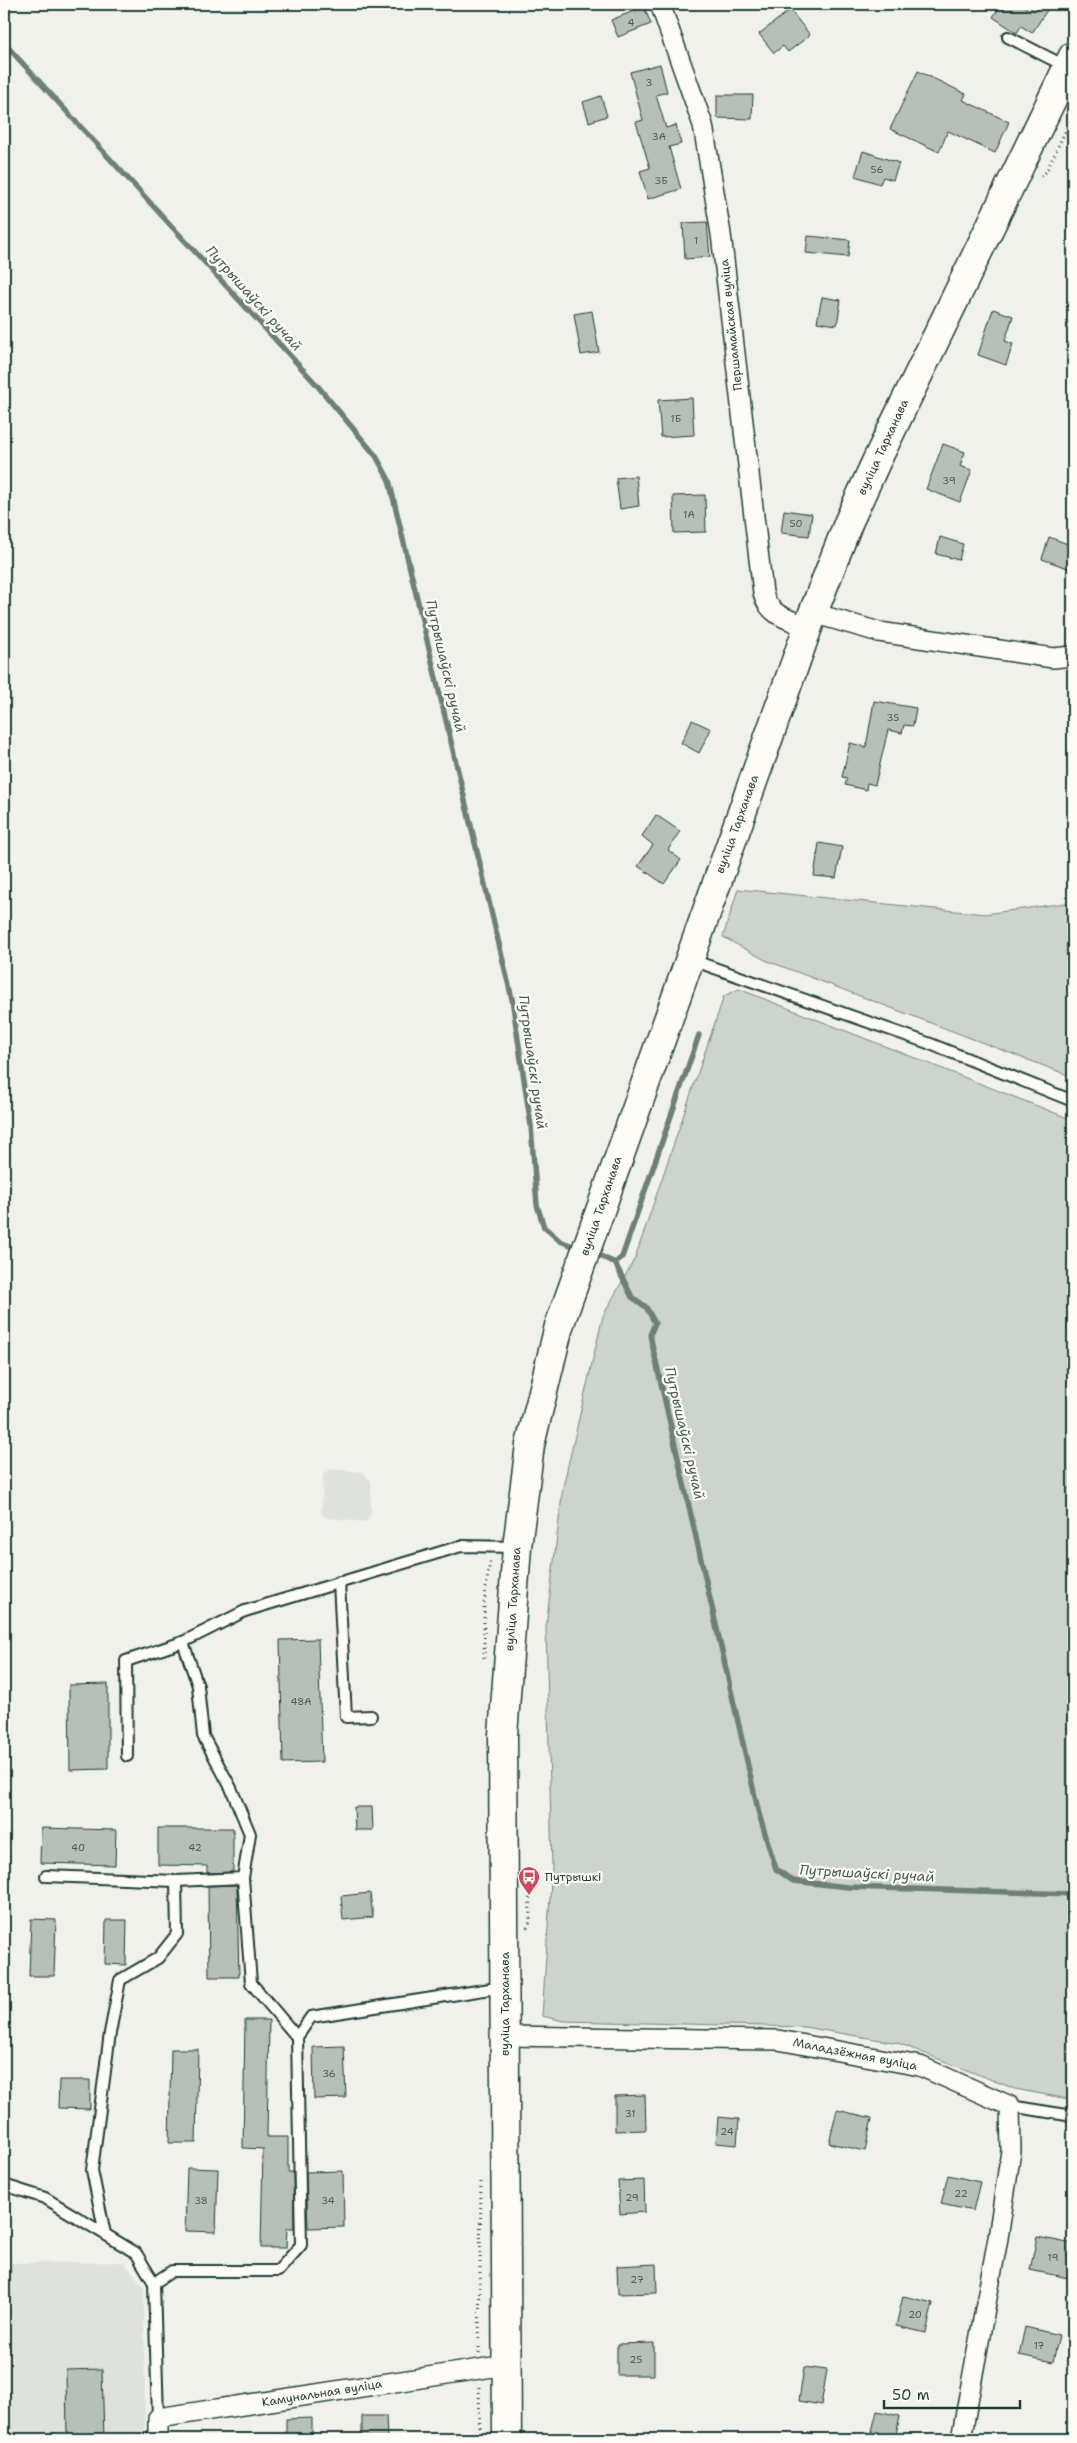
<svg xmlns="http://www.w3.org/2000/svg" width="1077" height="2443" font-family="'Shantell Sans',sans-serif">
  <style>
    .built { fill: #dfe2dc }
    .green { fill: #cdd3cd; stroke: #768880 }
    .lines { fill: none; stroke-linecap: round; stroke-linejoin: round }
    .stream { stroke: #6c8077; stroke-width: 5.5 }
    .building { fill: #b6bfb8; stroke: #1f3d34 }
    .service-casing { stroke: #1f3d34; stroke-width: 14 }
    .minor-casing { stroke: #1f3d34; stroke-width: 22 }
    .primary-casing { stroke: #1f3d34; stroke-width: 31 }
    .path { stroke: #1f3d34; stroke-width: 3; stroke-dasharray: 1 4; stroke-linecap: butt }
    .service { stroke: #fdfcf7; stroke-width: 10 }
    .minor { stroke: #fdfcf7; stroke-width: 19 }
    .primary { stroke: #fdfcf7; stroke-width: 28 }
    .labels { text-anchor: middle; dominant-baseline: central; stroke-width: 4.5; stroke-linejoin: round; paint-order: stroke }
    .number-label { font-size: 10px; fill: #455e55 }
    .street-label { font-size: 12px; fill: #1f3d34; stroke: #fdfcf7 }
    .poi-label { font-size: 12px; fill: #1f3d34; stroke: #fdfcf7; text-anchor: start }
    .water-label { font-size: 14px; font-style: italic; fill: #455e56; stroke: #fdfcf7 }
  </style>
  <rect width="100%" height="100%" fill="#f0f1eb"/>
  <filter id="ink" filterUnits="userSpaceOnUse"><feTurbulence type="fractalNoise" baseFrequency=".02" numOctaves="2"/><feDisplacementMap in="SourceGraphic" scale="10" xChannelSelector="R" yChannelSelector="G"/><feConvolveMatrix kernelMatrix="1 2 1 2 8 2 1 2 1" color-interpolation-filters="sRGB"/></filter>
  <g filter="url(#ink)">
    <!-- built -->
    <g class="built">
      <path d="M331,1469L363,1472L371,1481V1514L366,1522L326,1518L321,1513L323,1474Z"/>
      <path d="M124,2262L144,2287L145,2439H4V2263Z"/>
    </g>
    <!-- green -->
    <g class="green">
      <path d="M738,889L985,914L1073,902V1077L765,960L723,937Z"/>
      <path d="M739,989L1073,1120V2100L1015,2089L898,2043L804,2027L563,2021L542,2016L552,1868L546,1626L563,1487L603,1316L635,1258L724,996Z"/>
    </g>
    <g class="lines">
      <!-- stream -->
      <g class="stream">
        <path d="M4,43L316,384L376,456L389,480L512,999L531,1126L537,1205L544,1227L560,1241L578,1248"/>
        <path d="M592,1252L615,1263L632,1297L646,1307L655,1323L650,1335L759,1814L776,1869L793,1881L848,1887L1073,1894"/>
        <path d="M615,1263L622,1257L699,1035"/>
      </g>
    </g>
    <!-- building -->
    <g class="building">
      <path d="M1001,4H1020L1030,10L1034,4H1037L1047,10L1032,33L1021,26L1017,33L993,17Z"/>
      <path d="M644,7L651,24L618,37L611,20Z"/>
      <path d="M790,10L810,35L788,52L783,46L774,53L759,34Z"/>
      <path d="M660,64L667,92L656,95L666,128L676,125L681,144L669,147L681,189L648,199L640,171L650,168L636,122L643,120L630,72Z"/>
      <path d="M918,71L966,94L963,100L1009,122L995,153L948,131L939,152L890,129Z"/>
      <path d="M717,95H753L752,119L717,118Z"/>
      <path d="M601,96L607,116L589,122L583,102Z"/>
      <path d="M863,151L899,163L893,180L883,177L880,184L855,176Z"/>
      <path d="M707,222L710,257L685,259L683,223Z"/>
      <path d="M808,236L850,240L848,257L806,253Z"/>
      <path d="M822,297L841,300L837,325L817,322Z"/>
      <path d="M993,309L1013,316L1005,341L1013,344L1006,365L978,355Z"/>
      <path d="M592,311L599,352L581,355L574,314Z"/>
      <path d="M692,398L694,435L661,437L658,400Z"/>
      <path d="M943,444L965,452L960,466L972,470L960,502L926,489Z"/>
      <path d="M636,476L639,506L620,509L616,478Z"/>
      <path d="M705,495L706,532L674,533L673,496Z"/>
      <path d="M784,510L812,514L809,536L781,533Z"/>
      <path d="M940,537L963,544L959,560L936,554Z"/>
      <path d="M1049,537L1073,546V570L1042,559Z"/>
      <path d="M874,701L916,708L913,726L904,725L902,733L888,730L875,785L867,783L866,790L845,785L847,778L842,777L850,743L866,747Z"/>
      <path d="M692,720L711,729L699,753L681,743Z"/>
      <path d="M656,815L680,831L668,850L681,860L664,884L638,866L653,845L642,836Z"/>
      <path d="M819,843L842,847L836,878L814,876Z"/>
      <path d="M318,1639L322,1762L283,1763L280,1640Z"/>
      <path d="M108,1684V1769L70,1770L69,1685Z"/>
      <path d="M354,1807H372L373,1830H355Z"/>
      <path d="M41,1828L116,1830L115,1865L40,1863Z"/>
      <path d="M158,1828H233V1872L207,1873V1866L158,1865Z"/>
      <path d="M237,1885L239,1977H209L208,1886Z"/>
      <path d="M370,1893L373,1917L343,1920L341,1896Z"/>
      <path d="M31,1919L56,1920L54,1976H29Z"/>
      <path d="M106,1920H127L126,1965L105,1964Z"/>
      <path d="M245,2020H269L267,2137H288V2172H293L294,2228H287L286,2248H261L263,2149L243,2148Z"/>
      <path d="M344,2046L346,2098L314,2099L313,2047Z"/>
      <path d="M171,2049H198L196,2143H169Z"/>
      <path d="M59,2080H90V2109L58,2108Z"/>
      <path d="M645,2095L646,2130L615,2131V2096Z"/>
      <path d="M837,2110L872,2118L865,2151L829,2143Z"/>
      <path d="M718,2117L739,2119L737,2145L716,2143Z"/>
      <path d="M187,2168L218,2169L216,2232L185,2231Z"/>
      <path d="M343,2171L344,2227L308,2228L306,2172Z"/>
      <path d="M948,2175L980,2182L973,2211L941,2204Z"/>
      <path d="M644,2180L645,2212L620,2214L618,2181Z"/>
      <path d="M1037,2237L1073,2244V2279L1030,2270Z"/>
      <path d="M656,2264L657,2293L618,2294L617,2266Z"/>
      <path d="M903,2296L933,2303L926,2333L896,2326Z"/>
      <path d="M1025,2327L1059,2335L1053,2362L1019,2355Z"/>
      <path d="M654,2343V2375H617V2344Z"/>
      <path d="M804,2367L827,2370L821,2405L799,2401Z"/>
      <path d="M102,2369L104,2439H67L66,2370Z"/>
      <path d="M877,2411L900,2416L895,2439H870Z"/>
      <path d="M362,2416H386L387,2439H362Z"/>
      <path d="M312,2418V2436L286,2437V2419Z"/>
    </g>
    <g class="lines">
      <!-- service casing -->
      <g class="service-casing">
        <g id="service">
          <path d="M1008,37L1067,67"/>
          <path d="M689,959L928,1043L1073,1101"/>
          <path d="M339,1582L346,1717L371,1716"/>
          <path d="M127,1756L126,1661L183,1642"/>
          <path d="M46,1876L176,1881L243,1878L250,1834L231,1788L203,1736L198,1686L183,1642L245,1611L461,1546L516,1547"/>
          <path d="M243,1878L251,1983L297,2037"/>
          <path d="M1010,2106L1073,2116"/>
          <path d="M4,2185L45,2198L136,2253L154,2283"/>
          <path d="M105,2234L92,2170L110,2033L120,1980L158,1958L177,1934L176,1881"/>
          <path d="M158,2418L154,2283L172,2271H278L301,2245L297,2037L311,2017L503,1987"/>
        </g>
      </g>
      <!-- minor casing -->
      <g class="minor-casing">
        <g id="minor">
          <path d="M660,4L703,125L721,234L763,593C769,616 788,619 808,627"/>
          <path d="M813,613L879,632L1053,658L1073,656"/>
          <path d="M505,2036L778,2040L920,2066L1010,2106L1011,2151L998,2238L961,2439"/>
          <path d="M158,2439V2418L506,2365"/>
        </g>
      </g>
      <!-- primary casing -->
      <g class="primary-casing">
        <path id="primary" d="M507,2439L503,1735L517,1547L530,1445L559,1326L813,613L849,521L876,462L1073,56"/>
      </g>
      <!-- path -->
      <g class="path">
        <path d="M1041,176L1046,172L1073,115"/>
        <path d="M484,1658V1603L490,1560"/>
        <path d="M527,1928L530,1922L529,1873"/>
        <path d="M479,2353L481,2179"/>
        <path d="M479,2387L480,2439"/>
      </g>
      <!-- service -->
      <use href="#service" class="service"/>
      <!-- minor -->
      <use href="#minor" class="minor"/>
      <!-- primary -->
      <use href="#primary" class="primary"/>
    </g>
  </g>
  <!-- icons -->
  <defs>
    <g id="bus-pin" transform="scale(1.125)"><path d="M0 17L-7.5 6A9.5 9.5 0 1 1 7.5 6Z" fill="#d1495b" stroke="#fdfcf7"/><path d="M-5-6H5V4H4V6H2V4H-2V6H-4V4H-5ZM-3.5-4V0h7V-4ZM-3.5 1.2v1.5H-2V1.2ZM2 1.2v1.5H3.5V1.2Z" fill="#fff"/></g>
  </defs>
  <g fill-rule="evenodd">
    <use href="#bus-pin" x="529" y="1877"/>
  </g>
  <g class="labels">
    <!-- number labels -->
    <g class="number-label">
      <text x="631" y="22">4</text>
      <text x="649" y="82">3</text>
      <text x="659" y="136">3А</text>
      <text x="877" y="169">56</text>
      <text x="661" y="180">3Б</text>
      <text x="696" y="240">1</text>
      <text x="676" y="418">1Б</text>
      <text x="949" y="480">39</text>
      <text x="689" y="514">1А</text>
      <text x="796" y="523">50</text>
      <text x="893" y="717">35</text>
      <text x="301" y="1701">48А</text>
      <text x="78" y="1847">40</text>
      <text x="195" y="1847">42</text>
      <text x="329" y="2073">36</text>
      <text x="630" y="2113">31</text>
      <text x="727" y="2131">24</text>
      <text x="961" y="2193">22</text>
      <text x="632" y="2197">29</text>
      <text x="201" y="2200">38</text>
      <text x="328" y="2200">34</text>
      <text x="1053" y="2257">19</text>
      <text x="637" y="2279">27</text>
      <text x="915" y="2314">20</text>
      <text x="1039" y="2345">17</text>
      <text x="636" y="2359">25</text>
    </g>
    <!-- street labels -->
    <g class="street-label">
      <text transform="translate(731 325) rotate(-96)">Першамайская вуліца</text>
      <text transform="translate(883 447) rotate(-65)">вуліца Тарханава</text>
      <text transform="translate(737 824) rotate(-70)">вуліца Тарханава</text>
      <text transform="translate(601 1206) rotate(-71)">вуліца Тарханава</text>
      <text transform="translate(513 1599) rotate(-86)">вуліца Тарханава</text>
      <text transform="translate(505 2004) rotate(-90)">вуліца Тарханава</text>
      <text transform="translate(855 2054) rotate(11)">Маладзёжная вуліца</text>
      <text transform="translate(322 2393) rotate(-9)">Камунальная вуліца</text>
    </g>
    <!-- poi labels -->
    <g class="poi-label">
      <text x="545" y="1877">Путрышкі</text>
    </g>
    <!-- water labels -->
    <g class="water-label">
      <text transform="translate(254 298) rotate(48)">Путрышаўскі ручай</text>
      <text transform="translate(446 666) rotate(77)">Путрышаўскі ручай</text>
      <text transform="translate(533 1062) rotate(82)">Путрышаўскі ручай</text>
      <text transform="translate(685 1433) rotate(77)">Путрышаўскі ручай</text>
      <text transform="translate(867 1873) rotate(3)">Путрышаўскі ручай</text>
    </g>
  </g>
  <!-- margin -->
  <rect width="1077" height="2443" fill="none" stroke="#fdfcf7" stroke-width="20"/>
  <rect x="10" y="10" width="1057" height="2423" fill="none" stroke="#1f3d34" stroke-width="2" filter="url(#ink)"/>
  <!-- scale -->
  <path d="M884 2400v8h136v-8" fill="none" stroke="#1f3d34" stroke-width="2.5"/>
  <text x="892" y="2400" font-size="15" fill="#1f3d34" stroke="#fdfcf7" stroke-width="4" paint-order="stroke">50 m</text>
</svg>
